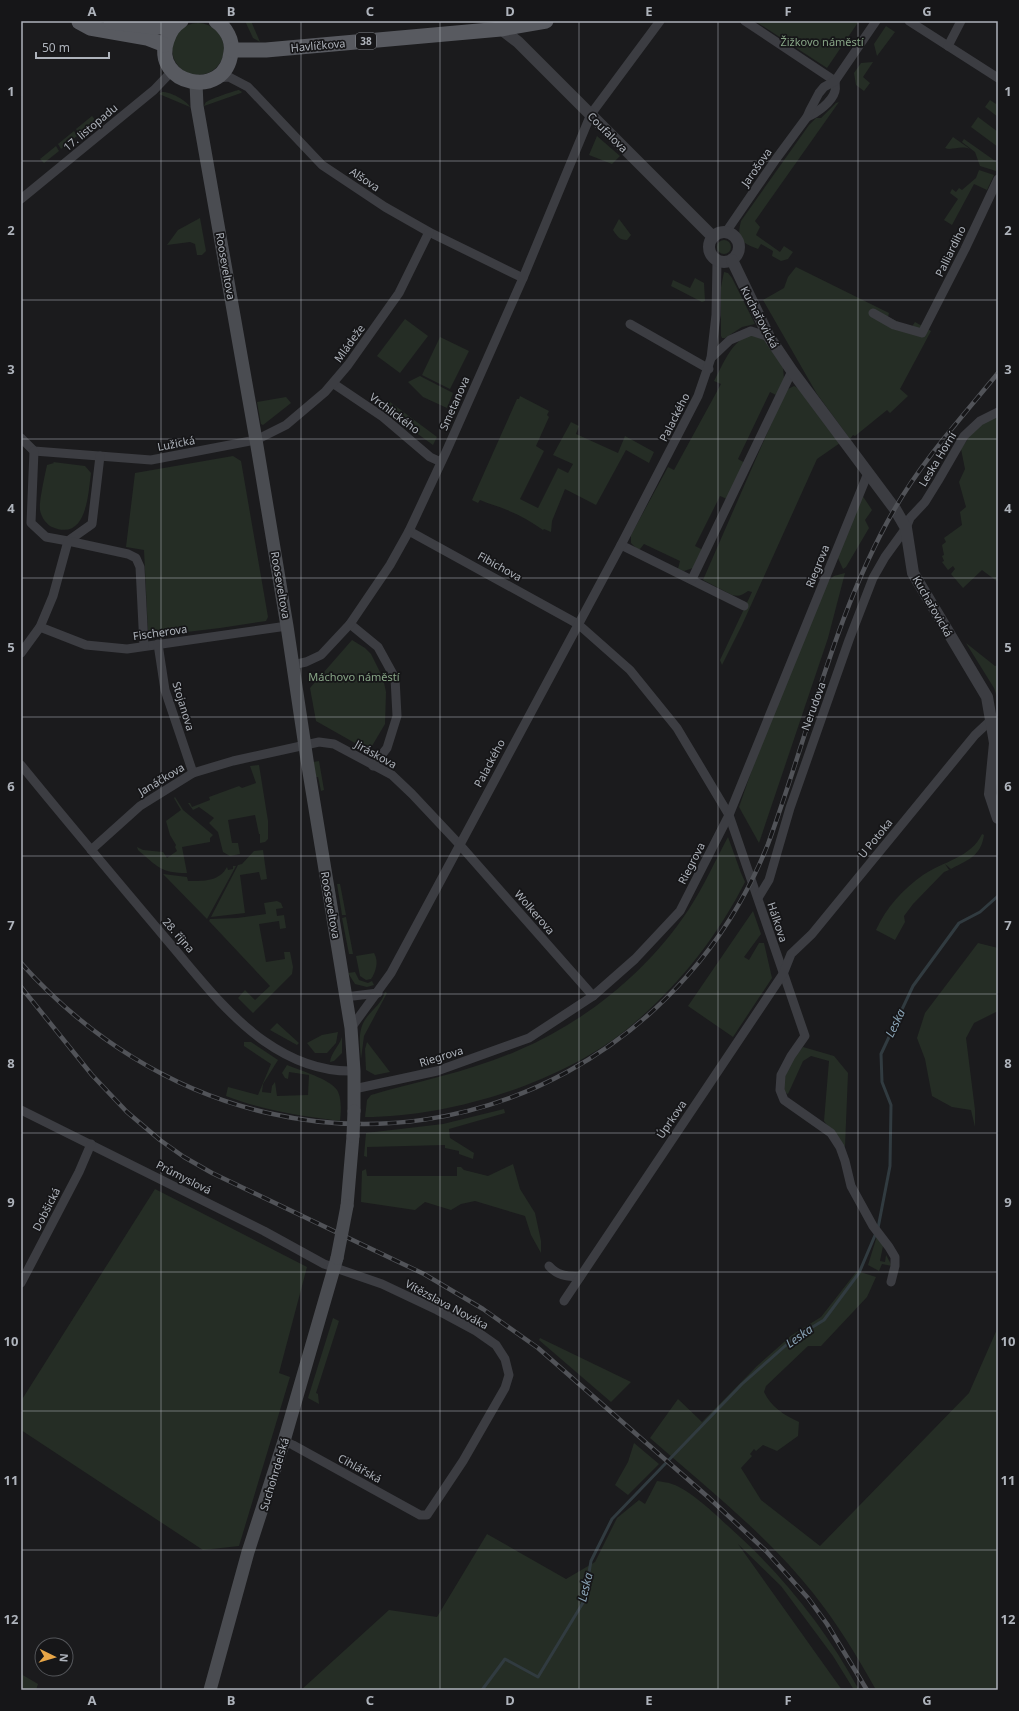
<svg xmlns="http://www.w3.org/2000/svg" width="1019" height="1711" font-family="'Noto Sans',sans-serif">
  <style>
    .green { fill: #252d25 }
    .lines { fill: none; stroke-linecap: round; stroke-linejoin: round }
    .stream { stroke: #313b40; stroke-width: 3 }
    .minor { stroke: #3c3d42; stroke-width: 9 }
    .tertiary { stroke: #3c3d42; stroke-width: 12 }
    .secondary { stroke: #4a4c51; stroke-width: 13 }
    .primary { stroke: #585a60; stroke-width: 15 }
    .rail-casing { stroke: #515358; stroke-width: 4.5 }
    .rail { stroke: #161618; stroke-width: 3; stroke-dasharray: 9; stroke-linecap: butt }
    .secondary-bridge { stroke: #4a4c51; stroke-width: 13 }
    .grid { fill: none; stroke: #aeb3bb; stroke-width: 1; stroke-opacity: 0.55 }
    .labels { text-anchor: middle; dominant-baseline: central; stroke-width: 3.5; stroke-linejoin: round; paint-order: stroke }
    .shield { fill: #161618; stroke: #80848a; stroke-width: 1 }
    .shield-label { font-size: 10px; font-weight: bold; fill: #aeb3bb }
    .park-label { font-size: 11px; fill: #87a586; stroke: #161618 }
    .street-label { font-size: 11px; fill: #aeb3bb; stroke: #161618 }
    .water-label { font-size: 12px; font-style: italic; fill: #88a2b4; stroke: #161618 }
    .neatline { fill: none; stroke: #aeb3bb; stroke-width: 1.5 }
    .grid-label { font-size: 13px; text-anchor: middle; font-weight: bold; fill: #aeb3bb }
  </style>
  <rect width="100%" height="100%" fill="#1b1b1d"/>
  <!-- green -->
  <g class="green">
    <path d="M245,21H251L260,42L253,38Z"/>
    <path d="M755,21H859L827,68Z"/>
    <circle cx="198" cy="49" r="26"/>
    <path d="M886,26L895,32L877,56L874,44Z"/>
    <path d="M873,62L863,77L870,83L864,91L856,85L854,73L861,63Z"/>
    <path d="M239,90L242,92L241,93L204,106C205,104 205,102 208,101C211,99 236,90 239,90Z"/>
    <path d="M162,92C171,92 186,100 190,107L159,94Z"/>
    <path d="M990,100L996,104L998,100V117L985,107Z"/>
    <path d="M839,102L755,221L760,227L756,235L780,252L784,246L793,252L788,259L781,261L772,256L773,251L761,244L758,249C742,243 736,240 741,221L809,125L816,118H821L836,103Z"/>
    <path d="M92,116L96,121L79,134L76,129Z"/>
    <path d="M978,117L998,132V147L971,127Z"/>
    <path d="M74,131L77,136L61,149L58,144Z"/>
    <path d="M597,136L620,156L612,164L589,155Z"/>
    <path d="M953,137L970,149C960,145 952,151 945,148Z"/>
    <path d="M964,139L998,163L996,171L980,166L975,152L962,142Z"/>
    <path d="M56,146L59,151L44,163L40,159Z"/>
    <path d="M979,170L994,175L987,190L974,184L952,225L944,220L958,199L950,193L952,189L956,192L959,188L962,190L976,178Z"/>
    <path d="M200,218L206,251L202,255H197L195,244L190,242L167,245L178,230Z"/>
    <path d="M619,219L631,235L627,240C619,240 617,236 613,230Z"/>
    <circle cx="724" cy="247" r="7"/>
    <path d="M796,267L889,313L888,317L911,328L915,322L931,331L900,389L908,396L890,413L887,410L855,436L853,435L850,439L817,394L763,300L784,288L788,277Z"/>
    <path d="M724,272L728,273L732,278L755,324L742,327L725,338H722L721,336V287Z"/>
    <path d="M695,278L704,283L705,301L702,302L671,286L673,280L690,288Z"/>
    <path d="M405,319L428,336L400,373L377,356Z"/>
    <path d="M747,336H756L764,339L783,367L784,379L776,395L770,392L738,459L745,463L727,499L720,496L695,546L701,549V552L693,568L684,571L678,569L680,561L644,544L640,549H637L631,543V535L668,467L674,470L721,384L714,381C723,365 730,344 747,336Z"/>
    <path d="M440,337L469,351L450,389L422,375Z"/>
    <path d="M420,376L453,393L447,408L423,397L408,382Z"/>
    <path d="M794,386L800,389L840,443L817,459L742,625L722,665L720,660L752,592L748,591C742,595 739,597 732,595L703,580L786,390Z"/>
    <path d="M520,396L549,411L547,415L549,417L536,446L544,451L520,499L538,508L558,468L568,473L573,464L553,455L571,422L579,426L576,434L618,453L625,436L654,452L649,463L626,450L596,505L565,489L552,521L551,532L544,529L543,530C532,522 520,515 507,510C498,506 489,504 480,500L478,503L472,500L517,399H519Z"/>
    <path d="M286,397L291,403L263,425L261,424L257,402Z"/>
    <path d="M390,402L437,437L433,445L389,413L387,409Z"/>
    <path d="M998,415V582L982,570L963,588L951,574L955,569L953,566L948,570L942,562L944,561L942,556L944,555L942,545L946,542L944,538L962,525L960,512L966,507L959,482L965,469L961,449L980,421Z"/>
    <path d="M233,456L241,461L268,617L266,621L220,628L153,636L148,631L144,550L126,547L135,473Z"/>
    <path d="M53,462L85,466L91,473C88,494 87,542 52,527C47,525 41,517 40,510C39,501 45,475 47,465L54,463Z"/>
    <path d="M862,495L872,510L865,520L869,528L846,567L843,569L837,556Z"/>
    <path d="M845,573L828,638L759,843L739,807L756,758L827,582L834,576Z"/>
    <path d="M352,640L365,648L371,654L383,678L386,692L385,724L369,751L316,721L310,688Z"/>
    <path d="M966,643L995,666L998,665V699L994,688Z"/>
    <path d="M319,761L324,790L321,791L318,777H316L313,762Z"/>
    <path d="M259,765L268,821V839L265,842L260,843V834H259L255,815L228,820L232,843H238L240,854L230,856L223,852L218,832L209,823L214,818L199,807L193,810L188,803H190L192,807L210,800L209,797L239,786L242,788L256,783L250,766Z"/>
    <path d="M175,797L183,810L213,835L210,838V842L182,847L187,873C160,873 157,866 138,850L137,847L143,850L163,852L167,858L177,851L175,847L176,845L170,835L166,821L181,810L174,798Z"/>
    <path d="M982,834L984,835C981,856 968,860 951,869L945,864L949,870L944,872L913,904L904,916L905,922L895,940L876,930C886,908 903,889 923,875C942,862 972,857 982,834Z"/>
    <path d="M728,837L741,873L745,882C717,937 679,985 632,1025C565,1082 452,1117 365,1117L367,1100L371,1095C420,1081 472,1071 519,1050C587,1021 648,971 689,909C704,886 715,861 728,837Z"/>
    <path d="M263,850L267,879L261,880L259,872L240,875L245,913L211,917L238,865L242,864L254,851Z"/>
    <path d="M233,866H236L207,919L163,874L187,877L188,881C203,881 219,882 227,867L228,870L233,869Z"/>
    <path d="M337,884H340L346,915H342Z"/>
    <path d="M277,901L281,903L283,908L276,909L277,916L284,915L286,928L280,929L279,921L259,924L266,962L285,959L284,952H290L293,967L292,974L253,1013L238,998L245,990L255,1000L270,986L209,921L210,919L237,918L266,914L264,903Z"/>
    <path d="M753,911L761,934L744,957L749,960L759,943H764L772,978L733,1037L688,1006Z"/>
    <path d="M346,917L353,954H349L342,918Z"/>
    <path d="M978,943L998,948V1011L974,1023L966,1038L975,1110V1127L971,1110L952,1107L932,1096L925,1059L917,1038L925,1013Z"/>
    <path d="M374,953C379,961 376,972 371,979L366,980L360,976L356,956Z"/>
    <path d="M355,972L359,980L368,983L372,981L374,985L367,987L355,984L348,973Z"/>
    <path d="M385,992L387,993L364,1036L361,1059C360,1045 357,1029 367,1017C374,1008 382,1003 385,992Z"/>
    <path d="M277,1023L299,1043L297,1045L270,1030Z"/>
    <path d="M338,1032L336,1043L327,1053H315L307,1043L322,1035Z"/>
    <path d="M342,1037V1053L334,1061L330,1062C331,1053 339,1046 342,1037Z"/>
    <path d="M244,1042H251L278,1060L263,1084L262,1092L271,1093L272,1086L275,1082L277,1096L308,1095L309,1075L289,1072L288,1079L285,1078L282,1073L287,1065C299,1070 330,1079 337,1090C342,1098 341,1112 340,1121C301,1116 262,1110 226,1096L228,1087L258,1095L271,1064L244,1046Z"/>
    <path d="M367,1042L390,1072L375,1075L366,1070L365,1049Z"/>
    <path d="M803,1047L834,1056L848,1073L845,1147L824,1121L829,1061L811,1056L803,1061L788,1094L784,1092C782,1070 790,1062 803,1047Z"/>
    <path d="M504,1109L505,1113L449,1129L450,1138L474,1153L473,1159L459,1154V1151L445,1148V1145L367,1147V1157L364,1156L366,1133L443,1124Z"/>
    <path d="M513,1164L520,1189L535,1213L541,1241V1253L531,1235L525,1216L475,1201L461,1204L451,1210L425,1202L415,1210L361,1202L362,1171L366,1169L367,1176H457V1167H461L464,1170L488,1176Z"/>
    <path d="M155,1189L307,1267L279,1373L290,1377L239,1546L203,1550L21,1430V1401Z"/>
    <path d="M877,1236L883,1246L880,1261L885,1262L886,1255L892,1266L882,1264L879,1271L868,1265Z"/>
    <path d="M857,1271L876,1277L867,1297L821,1346H808L766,1386L764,1392C771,1407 784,1415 799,1422L798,1436L777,1451L763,1445L756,1451L754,1449L750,1454L752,1456L741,1468L761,1500L820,1546L969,1393L998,1327V1690H876C857,1656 837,1623 813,1593C766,1534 706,1487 650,1438L678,1399L702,1422L757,1366L792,1335L821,1317Z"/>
    <path d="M333,1318L339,1321L316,1393L318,1394L319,1404L308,1398Z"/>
    <path d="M540,1338L631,1382L611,1402L539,1340Z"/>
    <path d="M634,1443L659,1464L628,1495L615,1485L628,1462Z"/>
    <path d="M657,1481C662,1482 667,1482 672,1484C690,1490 714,1513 728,1526C781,1573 825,1627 859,1690H854L833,1656L781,1586L738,1544L842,1690H301L389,1610L437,1617L487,1534L566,1579L595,1562L617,1518L639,1500L645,1504Z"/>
    <path d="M21,1674L38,1684L36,1690H21Z"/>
  </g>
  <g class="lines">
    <!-- stream -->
    <g class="stream">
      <path d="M878,1228L890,1166L891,1105L882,1082L881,1054L913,986L959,923L980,912L998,896"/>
      <path d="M482,1690L505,1659L538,1677L584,1601L591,1561L612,1519L742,1384L793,1339L824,1320L859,1273L876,1233"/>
    </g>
    <!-- minor -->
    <g class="minor">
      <path d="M745,21L835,81"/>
      <path d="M909,21L998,78"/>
      <path d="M948,46L961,21"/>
      <path d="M217,78L229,77L248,87L322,165L385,207L429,232L523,278"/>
      <path d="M807,117C817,113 832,102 835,91C836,88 835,84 835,81"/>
      <path d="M21,199L154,90L173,70"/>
      <path d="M726,232L776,159L807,117L810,110L819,93L824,87L835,81L876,21"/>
      <path d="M873,313L894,325L922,333L965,249L998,179"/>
      <path d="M630,324L709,369"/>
      <path d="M711,358L730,340L751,331L769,337"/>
      <path d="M334,384L383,417L430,457L441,462"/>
      <path d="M21,438L34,451"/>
      <path d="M34,451L151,460L256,440L286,425L325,392L348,365L399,293L429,232"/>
      <path d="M34,451L31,523L46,537L68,541L92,524L100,456"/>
      <path d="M409,531L578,624L630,670L677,728L729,815L805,1036L791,1056L781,1075L780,1090L784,1100L831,1133L840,1147L845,1161L851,1186L873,1226L889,1247L895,1257V1266L891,1282"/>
      <path d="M621,545L744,606"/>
      <path d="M692,579L792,371"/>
      <path d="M350,624L378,647L395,678L397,716L387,748L373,766"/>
      <path d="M40,627L86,645L127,649L287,626"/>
      <path d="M158,644L165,690L193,773"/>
      <path d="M21,653L40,627L53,596L68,541L128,554L136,558L140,567L144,646"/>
      <path d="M292,665L306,662L321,655L350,624L390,565L409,531L446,452L523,278L591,114L660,21"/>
      <path d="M21,765C69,824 118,882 167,940C197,975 226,1014 264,1041C291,1060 321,1072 354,1071"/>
      <path d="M91,850L140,806L193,773L233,761L319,742L334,744L392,775L412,794L459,844L593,996"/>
      <path d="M758,898L769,880L790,808L849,640L873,578L885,557L906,528L910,518L925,502L938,481L964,436L980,421L998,412"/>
      <path d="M345,997L378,993"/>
      <path d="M351,1028L391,973L621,545L698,396L711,358L716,315L717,261"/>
      <path d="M354,1089L437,1071L529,1038L593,996L635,959L680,911L729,815L868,473"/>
      <path d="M21,1110L264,1231L324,1264L382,1284L437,1310L476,1331L496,1345L505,1359L509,1375L505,1388L463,1461L427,1515H420L293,1445L284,1441"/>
      <path d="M549,1266C558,1276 566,1276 580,1277"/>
      <path d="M21,1283L79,1172L91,1144"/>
      <path d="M564,1301L783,974L791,954L812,934L975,735L991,720"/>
    </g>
    <!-- tertiary -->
    <g class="tertiary">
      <path d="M501,29L518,42L713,237"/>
      <circle cx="724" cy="247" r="15"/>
      <path d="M732,260L769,337L792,371L895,509L906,528L913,573L987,697L995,743L990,794L998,818"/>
    </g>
    <!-- secondary -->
    <g class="secondary">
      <path d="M196,83L197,106L256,440L287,626L307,760L351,1028L354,1071V1111"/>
      <path d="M347,1206L353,1136"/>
      <path d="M210,1690L248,1552L284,1441L337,1258"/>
    </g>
    <!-- primary -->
    <g class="primary">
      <path d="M181,21C173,26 170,32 167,40C151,84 226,102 231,52C233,40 226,28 216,21"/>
      <path d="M79,22L90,28L147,38L165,45"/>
      <path d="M111,22L155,27H173"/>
      <path d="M232,50H266L501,29L546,21"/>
    </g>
    <!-- rail casing -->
    <g class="rail-casing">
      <g id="rail">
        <path d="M21,963C86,1036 171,1091 268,1113C480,1162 689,1043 768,844C809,733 835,612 894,510C922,461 962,417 998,373"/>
        <path d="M21,987L92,1075L127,1112L160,1140L184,1157L212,1173L424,1274L483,1309L538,1348L708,1497L766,1551L808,1598L827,1624L867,1690"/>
      </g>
    </g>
    <!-- rail -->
    <use href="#rail" class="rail"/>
    <!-- secondary-bridge -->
    <g class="secondary-bridge">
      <path d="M353,1136L354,1111"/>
      <path d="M337,1258L347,1206"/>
    </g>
  </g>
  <!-- grid -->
  <path class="grid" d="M161,21V1690M301,21V1690M440,21V1690M579,21V1690M718,21V1690M858,21V1690M21,161H998M21,300H998M21,439H998M21,578H998M21,717H998M21,856H998M21,994H998M21,1133H998M21,1272H998M21,1411H998M21,1550H998"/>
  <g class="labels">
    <!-- shield labels -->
    <rect class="shield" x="356" y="33" width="20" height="16" rx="3"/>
    <g class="shield-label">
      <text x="366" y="41">38</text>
    </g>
    <!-- park labels -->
    <g class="park-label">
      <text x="822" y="41">Žižkovo náměstí</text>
      <text x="354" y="676">Máchovo náměstí</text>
    </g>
    <!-- street labels -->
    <g class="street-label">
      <text transform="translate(318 45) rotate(-5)">Havlíčkova</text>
      <text transform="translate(90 127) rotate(-40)">17. listopadu</text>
      <text transform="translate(608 132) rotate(45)">Coufalova</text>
      <text transform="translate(756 167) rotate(-55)">Jarošova</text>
      <text transform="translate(365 179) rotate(34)">Alšova</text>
      <text transform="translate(950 251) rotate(-64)">Palliardiho</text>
      <text transform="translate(226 266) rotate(80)">Rooseveltova</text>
      <text transform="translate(760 317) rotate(62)">Kuchařovická</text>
      <text transform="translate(349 343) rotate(-54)">Mládeže</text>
      <text transform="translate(454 403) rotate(-66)">Smetanova</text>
      <text transform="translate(395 413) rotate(37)">Vrchlického</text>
      <text transform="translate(674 417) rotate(-63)">Palackého</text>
      <text transform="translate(176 443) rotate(-11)">Lužická</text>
      <text transform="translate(937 459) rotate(-59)">Leska Horní</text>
      <text transform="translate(500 566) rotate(29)">Fibichova</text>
      <text transform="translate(817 566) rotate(-68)">Riegrova</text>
      <text transform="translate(281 585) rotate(80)">Rooseveltova</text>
      <text transform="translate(933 606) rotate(60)">Kuchařovická</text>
      <text transform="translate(160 632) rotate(-8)">Fischerova</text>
      <text transform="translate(184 706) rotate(73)">Stojanova</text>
      <text transform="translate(813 706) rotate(-70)">Nerudova</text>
      <text transform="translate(376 754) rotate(29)">Jiráskova</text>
      <text transform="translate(489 763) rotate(-62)">Palackého</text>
      <text transform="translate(161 779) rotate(-31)">Janáčkova</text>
      <text transform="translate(875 838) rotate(-51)">U Potoka</text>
      <text transform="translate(691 863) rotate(-63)">Riegrova</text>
      <text transform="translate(331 905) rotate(80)">Rooseveltova</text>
      <text transform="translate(535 912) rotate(49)">Wolkerova</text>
      <text transform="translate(778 922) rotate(72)">Hálkova</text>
      <text transform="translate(179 935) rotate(49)">28. října</text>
      <text transform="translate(441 1056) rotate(-17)">Riegrova</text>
      <text transform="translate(671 1119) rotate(-56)">Úprkova</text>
      <text transform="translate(184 1177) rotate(27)">Průmyslová</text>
      <text transform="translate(46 1209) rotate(-63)">Dobšická</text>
      <text transform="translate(447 1304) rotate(28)">Vítězslava Nováka</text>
      <text transform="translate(360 1468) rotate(29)">Cihlářská</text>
      <text transform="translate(274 1474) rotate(-73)">Suchohrdelská</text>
    </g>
    <!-- water labels -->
    <g class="water-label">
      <text transform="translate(895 1023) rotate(-65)">Leska</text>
      <text transform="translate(799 1336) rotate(-35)">Leska</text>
      <text transform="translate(585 1587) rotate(-77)">Leska</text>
    </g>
  </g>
  <!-- border -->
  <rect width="1019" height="1711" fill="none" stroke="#161618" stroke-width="44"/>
  <!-- north arrow -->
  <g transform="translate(54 1657) rotate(95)"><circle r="19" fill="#161618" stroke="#535559"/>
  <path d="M0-3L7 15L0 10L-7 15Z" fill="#e8a647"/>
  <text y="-6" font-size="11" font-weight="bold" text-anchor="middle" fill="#aeb3bb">N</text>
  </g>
  <!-- scale -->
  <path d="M36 52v6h73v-6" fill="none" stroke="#aeb3bb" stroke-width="2"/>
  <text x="42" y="52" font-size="12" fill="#aeb3bb" stroke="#161618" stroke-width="3" paint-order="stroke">50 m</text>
  <rect x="22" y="22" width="975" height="1667" class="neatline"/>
  <g class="grid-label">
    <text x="92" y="16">A</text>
    <text x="231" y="16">B</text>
    <text x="370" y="16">C</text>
    <text x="510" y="16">D</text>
    <text x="649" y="16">E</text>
    <text x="788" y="16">F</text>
    <text x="927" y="16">G</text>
    <text x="11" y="96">1</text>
    <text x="1008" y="96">1</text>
    <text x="11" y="235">2</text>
    <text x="1008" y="235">2</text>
    <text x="11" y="374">3</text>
    <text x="1008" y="374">3</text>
    <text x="11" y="513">4</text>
    <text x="1008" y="513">4</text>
    <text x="11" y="652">5</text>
    <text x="1008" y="652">5</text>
    <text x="11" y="791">6</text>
    <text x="1008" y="791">6</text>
    <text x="11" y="930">7</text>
    <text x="1008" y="930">7</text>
    <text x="11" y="1068">8</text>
    <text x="1008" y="1068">8</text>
    <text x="11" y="1207">9</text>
    <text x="1008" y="1207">9</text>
    <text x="11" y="1346">10</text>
    <text x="1008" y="1346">10</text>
    <text x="11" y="1485">11</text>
    <text x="1008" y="1485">11</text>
    <text x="11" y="1624">12</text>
    <text x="1008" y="1624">12</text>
    <text x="92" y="1705">A</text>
    <text x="231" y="1705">B</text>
    <text x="370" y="1705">C</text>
    <text x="510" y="1705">D</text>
    <text x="649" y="1705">E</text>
    <text x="788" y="1705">F</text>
    <text x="927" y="1705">G</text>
  </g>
</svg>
